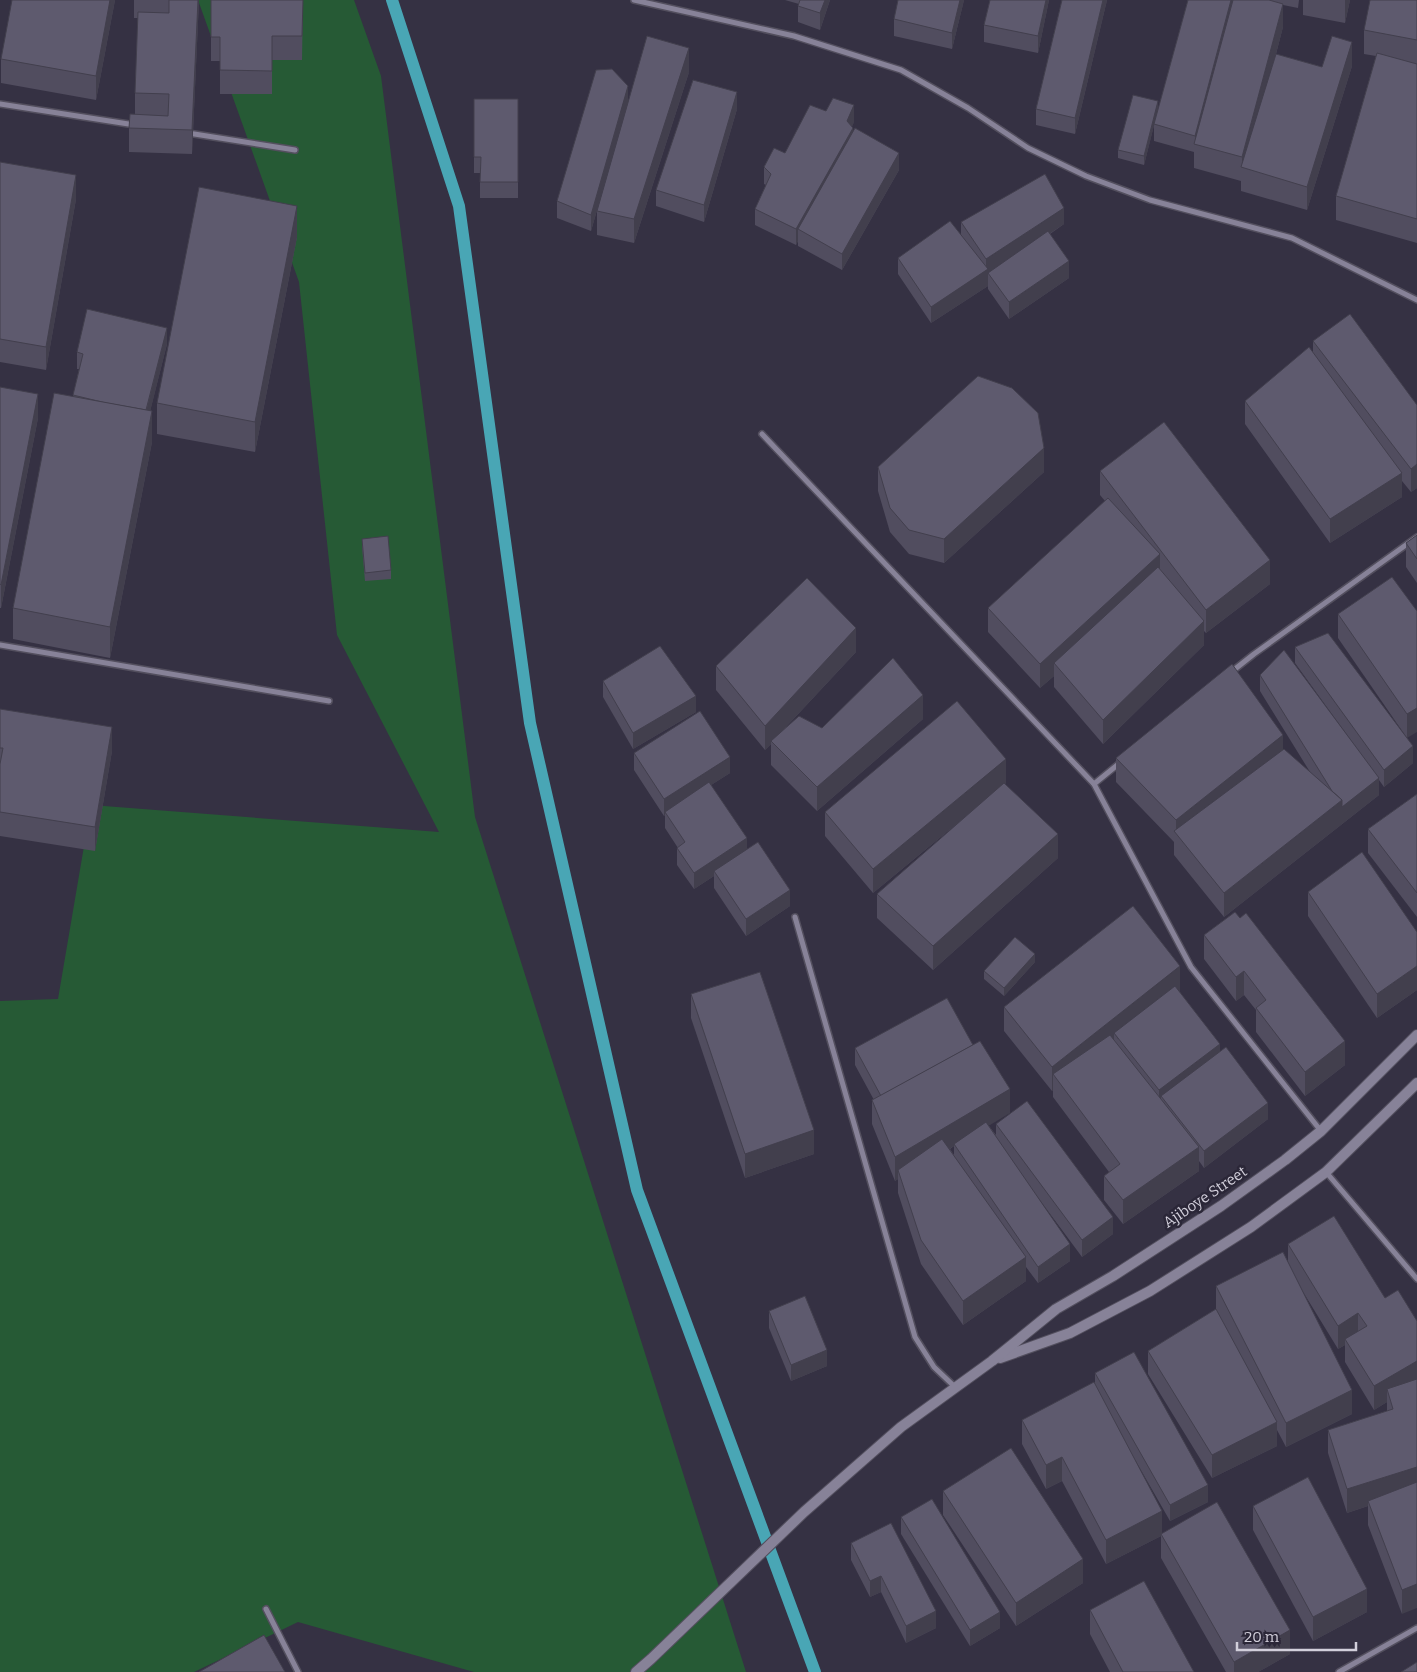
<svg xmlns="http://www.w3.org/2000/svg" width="1417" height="1672" font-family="Bitter,serif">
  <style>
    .green { fill: #265a35 }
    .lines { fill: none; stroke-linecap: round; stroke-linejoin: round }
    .stream { stroke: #49a6b5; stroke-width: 12 }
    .street-casing { stroke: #534f5e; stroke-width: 8 }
    .secondary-casing { stroke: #534f5e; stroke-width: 12 }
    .street { stroke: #878298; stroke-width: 5 }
    .secondary { stroke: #878298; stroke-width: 10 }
    .wall { fill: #514d5f; fill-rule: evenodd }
    .shaded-wall { fill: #423f4d }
    .building { fill: #5e5a6e; stroke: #423f4d }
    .labels { text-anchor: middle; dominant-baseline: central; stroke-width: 5; stroke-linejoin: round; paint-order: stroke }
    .street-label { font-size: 15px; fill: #d2cfdb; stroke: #2b2738 }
  </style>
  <rect width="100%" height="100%" fill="#353143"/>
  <!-- green -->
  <path class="green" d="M198,0H354L381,76L475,817L746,1672H474L298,1622L194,1672H0V1001L58,999L91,805L439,832L337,635L299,282Z"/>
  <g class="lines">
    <!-- stream -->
    <path class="stream" d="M392,0L459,206L530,723L637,1190L815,1672"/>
    <!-- street casing -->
    <g class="street-casing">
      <g id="street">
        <path d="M634,0L794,36L901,70L968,108L1028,148L1086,176L1150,200L1292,238L1417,300"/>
        <path d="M0,104L135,125"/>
        <path d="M188,133L295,150"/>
        <path d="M762,434L1094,784L1191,967L1321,1131"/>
        <path d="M0,645L329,701"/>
        <path d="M1230,673L1254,654L1417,537"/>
        <path d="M1094,784L1121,762"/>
        <path d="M795,917L915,1337L934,1367L955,1387"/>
        <path d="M1326,1172L1417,1279"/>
        <path d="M266,1609L298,1672"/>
        <path d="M1339,1672L1417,1628"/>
      </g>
    </g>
    <!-- secondary casing -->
    <g class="secondary-casing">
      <g id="secondary">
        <path d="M1000,1358L1070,1333L1150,1291L1251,1227L1326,1172L1417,1083"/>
        <path d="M636,1672L651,1659L804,1512L901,1427L992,1361L1056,1309L1113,1276L1221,1206L1285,1160L1321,1131L1417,1035"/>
      </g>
    </g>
    <!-- street -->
    <use href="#street" class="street"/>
    <!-- secondary -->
    <use href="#secondary" class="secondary"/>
  </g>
  <!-- wall -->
  <g class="wall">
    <path d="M115,0L96,100L1,83V59Z"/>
    <path d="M134,0H199L192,154L129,152V128L135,115V93L138,18H134Z"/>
    <path d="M211,0H303L302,60H272V94H220V61H211Z"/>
    <path d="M785,0H830L820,30L798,22V6L799,4Z"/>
    <path d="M964,0L952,49L894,36V19Z"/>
    <path d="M990,0H1049L1038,53L984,42V25Z"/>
    <path d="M1062,0H1107L1075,134L1036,125V109Z"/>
    <path d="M1188,0H1299L1298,8L1283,5V27L1276,54L1322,67L1352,66L1307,210L1241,191V181L1194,168V152L1154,141V125L1144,165L1118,158V150L1158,110Z"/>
    <path d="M1303,0H1350L1345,23L1303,15Z"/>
    <path d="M1417,0V243L1336,220V196L1376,56L1364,54V30Z"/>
    <path d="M689,72L634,243L597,235V211Z"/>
    <path d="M474,99H518V198H480V173H474Z"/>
    <path d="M628,103L591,231L557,218V201Z"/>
    <path d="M737,109L704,222L656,206V190Z"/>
    <path d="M854,122L852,126L853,132L899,170L842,270L798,246V241L796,245L755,225V209L766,185L764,184V167L785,153Z"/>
    <path d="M0,162L76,199L46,370L0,362Z"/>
    <path d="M961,222L1064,224L1050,234L1069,278L1009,319L988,289V275V286L931,323L898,274V258L961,235Z"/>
    <path d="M297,237L255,452L157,434V403Z"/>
    <path d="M1313,341L1417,405V488L1411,492L1402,481V497L1330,543L1245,424V401L1313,353Z"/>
    <path d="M167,344L150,411L152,442L110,658L13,639V608L73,396L79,369H77V352Z"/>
    <path d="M0,387L38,418L1,608H0Z"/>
    <path d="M878,467L1044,472L944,563L909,554L890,532L878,491Z"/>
    <path d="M1100,471L1270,584L1206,633L1204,631V645L1103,744L1054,687V676L1040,688L988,632V608L1105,501L1100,495Z"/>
    <path d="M1417,535V583L1406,567V543Z"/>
    <path d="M362,539L391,570V579L365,581L362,547Z"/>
    <path d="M1417,611L1407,738L1338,638V614Z"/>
    <path d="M1295,647L1413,763L1384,787L1379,780V795L1224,917L1174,855V842L1116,782V758L1283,749L1310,772L1260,691V675L1352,742L1295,663Z"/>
    <path d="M856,652L786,727L822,728L923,719L817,811L771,765V744L765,750L716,690V666Z"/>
    <path d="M603,681L696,712L633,749L603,697Z"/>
    <path d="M0,709L112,751L95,851L0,836Z"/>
    <path d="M634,753L730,773L711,785L747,849L790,906L746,936L714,888V876L694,889L677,865V848H678L665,828V815L664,816L634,770Z"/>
    <path d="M1006,783L1005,784L1058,858L933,970L877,918V894L965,817L873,893L825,836V812Z"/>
    <path d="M1417,794V917L1368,853V829Z"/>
    <path d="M1308,892L1417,932V990L1377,1018L1308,916Z"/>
    <path d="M1235,912L1345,1065L1305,1096L1256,1032V1010L1244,995L1236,1001L1204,959V935Z"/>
    <path d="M1035,962L1004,996L984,979V971Z"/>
    <path d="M1180,990L1179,991L1220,1052L1268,1119L1204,1168L1199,1161V1171L1123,1224L1104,1200V1176L1109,1172L1053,1097V1090L1052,1091L1004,1031V1007Z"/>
    <path d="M691,994L814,1154L745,1178L691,1018Z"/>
    <path d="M855,1048L989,1126L996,1135V1124L1113,1234L1082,1257L1036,1195L1070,1261L1038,1283L1026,1267V1281L963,1325L921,1264L898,1193V1179L895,1181L872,1124V1100H874L855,1065ZM954,1146V1155L950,1149Z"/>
    <path d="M1288,1244L1385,1298L1417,1321L1402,1614L1368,1525V1506L1347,1513L1328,1453V1430L1387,1411V1402L1374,1410L1345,1362V1345L1338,1349L1300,1287L1352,1414L1286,1447L1277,1430V1446L1212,1478L1148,1374V1351L1216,1309V1286L1288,1264Z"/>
    <path d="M769,1311L827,1366L791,1381L769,1328Z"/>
    <path d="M1095,1373L1208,1502L1170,1521L1134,1458L1162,1533L1290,1654L1258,1672H1226L1161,1558V1536L1106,1564L1062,1481L1046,1489L1022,1444V1420L1095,1384Z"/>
    <path d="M943,1491L1083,1583L1016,1626L943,1515Z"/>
    <path d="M1253,1506L1367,1612L1313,1641L1253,1530Z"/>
    <path d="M901,1517L1000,1628L970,1646L901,1534Z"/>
    <path d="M851,1543L936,1628L906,1643L881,1592L870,1597L851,1560Z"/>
    <path d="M1090,1610L1194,1672H1110L1090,1634Z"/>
  </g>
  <!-- shaded-wall -->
  <g class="shaded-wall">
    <path d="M110,0H115L96,100V76Z"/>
    <path d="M198,0H199L192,154V130Z"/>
    <path d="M825,0H830L820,30V13Z"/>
    <path d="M960,0H964L952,49V33Z"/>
    <path d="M1046,0H1049L1038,53V36Z"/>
    <path d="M1103,0H1107L1075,134V118Z"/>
    <path d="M1231,0H1235L1195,145V136Z"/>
    <path d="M1345,0H1350L1345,23Z"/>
    <path d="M1283,4V27L1246,168L1242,167V157Z"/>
    <path d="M1352,42V66L1307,210V187Z"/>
    <path d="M689,48V72L634,243V219Z"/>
    <path d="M628,86V103L591,231V215Z"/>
    <path d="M737,92V109L704,222V205Z"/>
    <path d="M1158,101V110L1144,165V156Z"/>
    <path d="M854,105V122L847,138V121Z"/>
    <path d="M853,128V144L798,229V241L796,245V229Z"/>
    <path d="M899,153V170L842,270V254Z"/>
    <path d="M76,175V199L46,370V347Z"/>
    <path d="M297,206V237L255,452V422Z"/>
    <path d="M1064,208V224L989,274L988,273V286L931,323V307L986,270V259Z"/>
    <path d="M1069,261V278L1009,319V302Z"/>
    <path d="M167,328V344L146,428V412Z"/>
    <path d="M38,394V418L1,608V585Z"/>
    <path d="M152,411V442L110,658V627Z"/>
    <path d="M1044,448V472L944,563V539Z"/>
    <path d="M1417,464V488L1411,492V469Z"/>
    <path d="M1402,473V497L1330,543V519Z"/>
    <path d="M1160,554V578L1054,663V676L1040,688V664Z"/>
    <path d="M1270,560V584L1206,633V610Z"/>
    <path d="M1204,621V645L1103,744V720Z"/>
    <path d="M856,628V652L772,742L771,741V744L765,750V726Z"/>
    <path d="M923,695V719L817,811V787Z"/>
    <path d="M696,696V712L633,749V733Z"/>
    <path d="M1417,708V732L1407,738V714Z"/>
    <path d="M112,727V751L95,851V827Z"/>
    <path d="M1283,735V759L1176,833V820Z"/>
    <path d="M1413,746V763L1384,787V770Z"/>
    <path d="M730,757V773L666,814L665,812V815L664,816V799Z"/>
    <path d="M1006,759V783L873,893V869Z"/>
    <path d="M1379,778V795L1224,917V893L1342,800Z"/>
    <path d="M1058,834V858L933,970V946Z"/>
    <path d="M747,838V854L714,871V876L694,889V873Z"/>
    <path d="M790,890V906L746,936V919Z"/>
    <path d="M1035,954V962L1004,996V988Z"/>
    <path d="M1180,966V990L1118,1039L1114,1033V1042L1053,1074V1090L1052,1091V1067Z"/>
    <path d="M1417,966V990L1377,1018V994Z"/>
    <path d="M1244,971V995L1236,1001V977Z"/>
    <path d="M1345,1041V1065L1305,1096V1072Z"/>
    <path d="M1220,1044V1060L1161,1096V1105L1159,1107V1090Z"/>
    <path d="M1010,1089V1113L955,1146L954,1144V1146L901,1178L898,1170V1179L895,1181V1157Z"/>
    <path d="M1268,1103V1119L1204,1168V1151Z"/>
    <path d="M814,1130V1154L745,1178V1154Z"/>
    <path d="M1199,1147V1171L1123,1224V1200Z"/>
    <path d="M1113,1217V1234L1082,1257V1240Z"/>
    <path d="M1070,1244V1261L1038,1283V1267Z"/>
    <path d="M1026,1257V1281L963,1325V1301Z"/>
    <path d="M1358,1313V1337L1345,1339V1345L1338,1349V1326Z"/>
    <path d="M827,1350V1366L791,1381V1365Z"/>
    <path d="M1417,1361V1384L1387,1389V1402L1374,1410V1386Z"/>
    <path d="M1352,1390V1414L1286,1447V1423Z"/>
    <path d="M1277,1422V1446L1212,1478V1455Z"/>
    <path d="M1062,1457V1481L1046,1489V1465Z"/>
    <path d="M1417,1467V1491L1368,1501V1506L1347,1513V1489Z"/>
    <path d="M1208,1485V1502L1170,1521V1505Z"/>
    <path d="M1162,1511V1535L1161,1534V1536L1106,1564V1540Z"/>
    <path d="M1083,1559V1583L1016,1626V1603Z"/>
    <path d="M881,1576V1592L870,1597V1581Z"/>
    <path d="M1417,1584V1608L1402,1614V1590Z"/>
    <path d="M1367,1589V1612L1313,1641V1617Z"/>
    <path d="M936,1611V1628L906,1643V1626Z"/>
    <path d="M1000,1612V1628L970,1646V1630Z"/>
    <path d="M1290,1630V1654L1258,1672H1234V1662Z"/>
  </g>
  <!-- building -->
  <g class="building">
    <path d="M12,0H110L96,76L1,59Z"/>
    <path d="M169,0H198L192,130L129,128L130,114L168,116L169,94L135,93L138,12L169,13Z"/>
    <path d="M211,0H303L302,36H272V71L220,70V37H211Z"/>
    <path d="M800,0H825L820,13L798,6Z"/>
    <path d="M898,0H960L952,33L894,19Z"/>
    <path d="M990,0H1046L1038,36L984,25Z"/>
    <path d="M1062,0H1103L1075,118L1036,109Z"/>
    <path d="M1188,0H1231L1195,136L1154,124Z"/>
    <path d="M1233,0H1269L1283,4L1242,157L1194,144Z"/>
    <path d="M1370,0H1417V40L1364,30Z"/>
    <path d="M647,36L689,48L634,219L597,211Z"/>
    <path d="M1332,36L1352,42L1307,187L1241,167L1276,54L1322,67Z"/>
    <path d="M1377,53L1417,64V219L1336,196Z"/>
    <path d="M612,69L628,86L591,215L557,201L596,70Z"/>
    <path d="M693,80L737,92L704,205L656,190Z"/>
    <path d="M1133,95L1158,101L1144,156L1118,150Z"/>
    <path d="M833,98L854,105L847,121L853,128L796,229L755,209L771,174L764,167L774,148L785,153L810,105L826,111Z"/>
    <path d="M474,99H518V182H480L481,157H474Z"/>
    <path d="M855,128L899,153L842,254L798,229Z"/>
    <path d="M0,162L76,175L46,347L0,339Z"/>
    <path d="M1045,174L1064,208L986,259L961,222Z"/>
    <path d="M199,187L297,206L255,422L157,403Z"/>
    <path d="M950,221L988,269L931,307L898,258Z"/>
    <path d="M1048,231L1069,261L1009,302L988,273Z"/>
    <path d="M87,309L167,328L146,410L106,403L73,395L83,354L77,352Z"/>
    <path d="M1350,314L1417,405V464L1411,469L1313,341Z"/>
    <path d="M1309,347L1402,473L1330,519L1245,401Z"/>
    <path d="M978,376L1012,388L1038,413L1044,448L944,539L909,530L890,508L878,467Z"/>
    <path d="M0,387L38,394L1,585L0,584Z"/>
    <path d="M54,393L152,411L110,627L13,608Z"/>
    <path d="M1164,422L1270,560L1206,610L1100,471Z"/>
    <path d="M1108,498L1160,554L1040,664L988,608Z"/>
    <path d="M1417,535V559L1406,543Z"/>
    <path d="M388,536L391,570L365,573L362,539Z"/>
    <path d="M1158,567L1204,621L1103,720L1054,663Z"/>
    <path d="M1392,577L1417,611V708L1407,714L1338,614Z"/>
    <path d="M807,578L856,628L765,726L716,666Z"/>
    <path d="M1328,633L1413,746L1384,770L1295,647Z"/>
    <path d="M660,646L696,696L633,733L603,681Z"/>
    <path d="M1284,650L1379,778L1342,807V800L1332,791L1260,675Z"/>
    <path d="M893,658L923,695L817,787L771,741L799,716L822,728Z"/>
    <path d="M1232,664L1283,735L1176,820L1116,758Z"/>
    <path d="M957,701L1006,759L873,869L825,812Z"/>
    <path d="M0,709L112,727L95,827L0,812V764L3,748H0Z"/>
    <path d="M700,711L730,757L664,799L634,753Z"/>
    <path d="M1284,749L1342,800L1224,893L1174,831Z"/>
    <path d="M709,782L747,838L694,873L677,848L685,842L665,812Z"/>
    <path d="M1004,783L1058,834L933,946L877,894Z"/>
    <path d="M1417,794V893L1368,829Z"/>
    <path d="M758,842L790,890L746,919L714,871Z"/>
    <path d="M1362,852L1417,932V966L1377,994L1308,892Z"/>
    <path d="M1133,906L1180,966L1052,1067L1004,1007Z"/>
    <path d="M1235,912L1240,918L1246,913L1345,1041L1305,1072L1256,1008L1266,1000L1244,971L1236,977L1204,935Z"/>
    <path d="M1015,937L1035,954L1004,988L984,971Z"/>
    <path d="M760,972L814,1130L745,1154L691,994Z"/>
    <path d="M1175,986L1220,1044L1159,1090L1114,1033Z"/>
    <path d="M947,998L973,1045L881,1096L855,1048Z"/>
    <path d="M1110,1035L1199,1147L1123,1200L1104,1176L1120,1164L1053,1074Z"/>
    <path d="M980,1041L1010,1089L895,1157L872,1100Z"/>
    <path d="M1226,1047L1268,1103L1204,1151L1161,1096Z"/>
    <path d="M1027,1101L1113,1217L1082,1240L996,1124Z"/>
    <path d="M986,1122L1070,1244L1038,1267L954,1144Z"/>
    <path d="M942,1139L1026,1257L963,1301L921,1240L898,1170Z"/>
    <path d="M1334,1216L1385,1298L1398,1290L1417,1321V1361L1374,1386L1345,1339L1367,1326L1358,1313L1338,1326L1288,1244Z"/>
    <path d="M1283,1252L1352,1390L1286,1423L1216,1286Z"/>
    <path d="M805,1296L827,1350L791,1365L769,1311Z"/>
    <path d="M1216,1309L1277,1422L1212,1455L1148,1351Z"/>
    <path d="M1134,1352L1208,1485L1170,1505L1095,1373Z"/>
    <path d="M1417,1379V1467L1347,1489L1328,1430L1393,1409L1387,1389Z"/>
    <path d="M1094,1382L1162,1511L1106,1540L1062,1457L1046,1465L1022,1420Z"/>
    <path d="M1011,1448L1083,1559L1016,1603L943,1491Z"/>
    <path d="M1308,1477L1367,1589L1313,1617L1253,1506Z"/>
    <path d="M1417,1482V1584L1402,1590L1368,1501Z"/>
    <path d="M932,1499L1000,1612L970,1630L901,1517Z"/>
    <path d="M1217,1502L1290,1630L1234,1662L1161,1534Z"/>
    <path d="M891,1523L936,1611L906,1626L881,1576L870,1581L851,1543Z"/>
    <path d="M1144,1581L1194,1672H1123L1090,1610Z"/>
    <path d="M264,1635L285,1672H199Z"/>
    <path d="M1417,1662V1672H1401Z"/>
  </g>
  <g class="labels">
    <!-- street labels -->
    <g class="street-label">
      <text transform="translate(1205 1197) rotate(-34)">Ajiboye Street</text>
    </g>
  </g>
  <!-- scale -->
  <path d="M1237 1642v8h119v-8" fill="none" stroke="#d2cfdb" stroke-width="2.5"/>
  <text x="1244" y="1642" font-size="15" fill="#d2cfdb" stroke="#2b2738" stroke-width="4" paint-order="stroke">20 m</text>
</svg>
